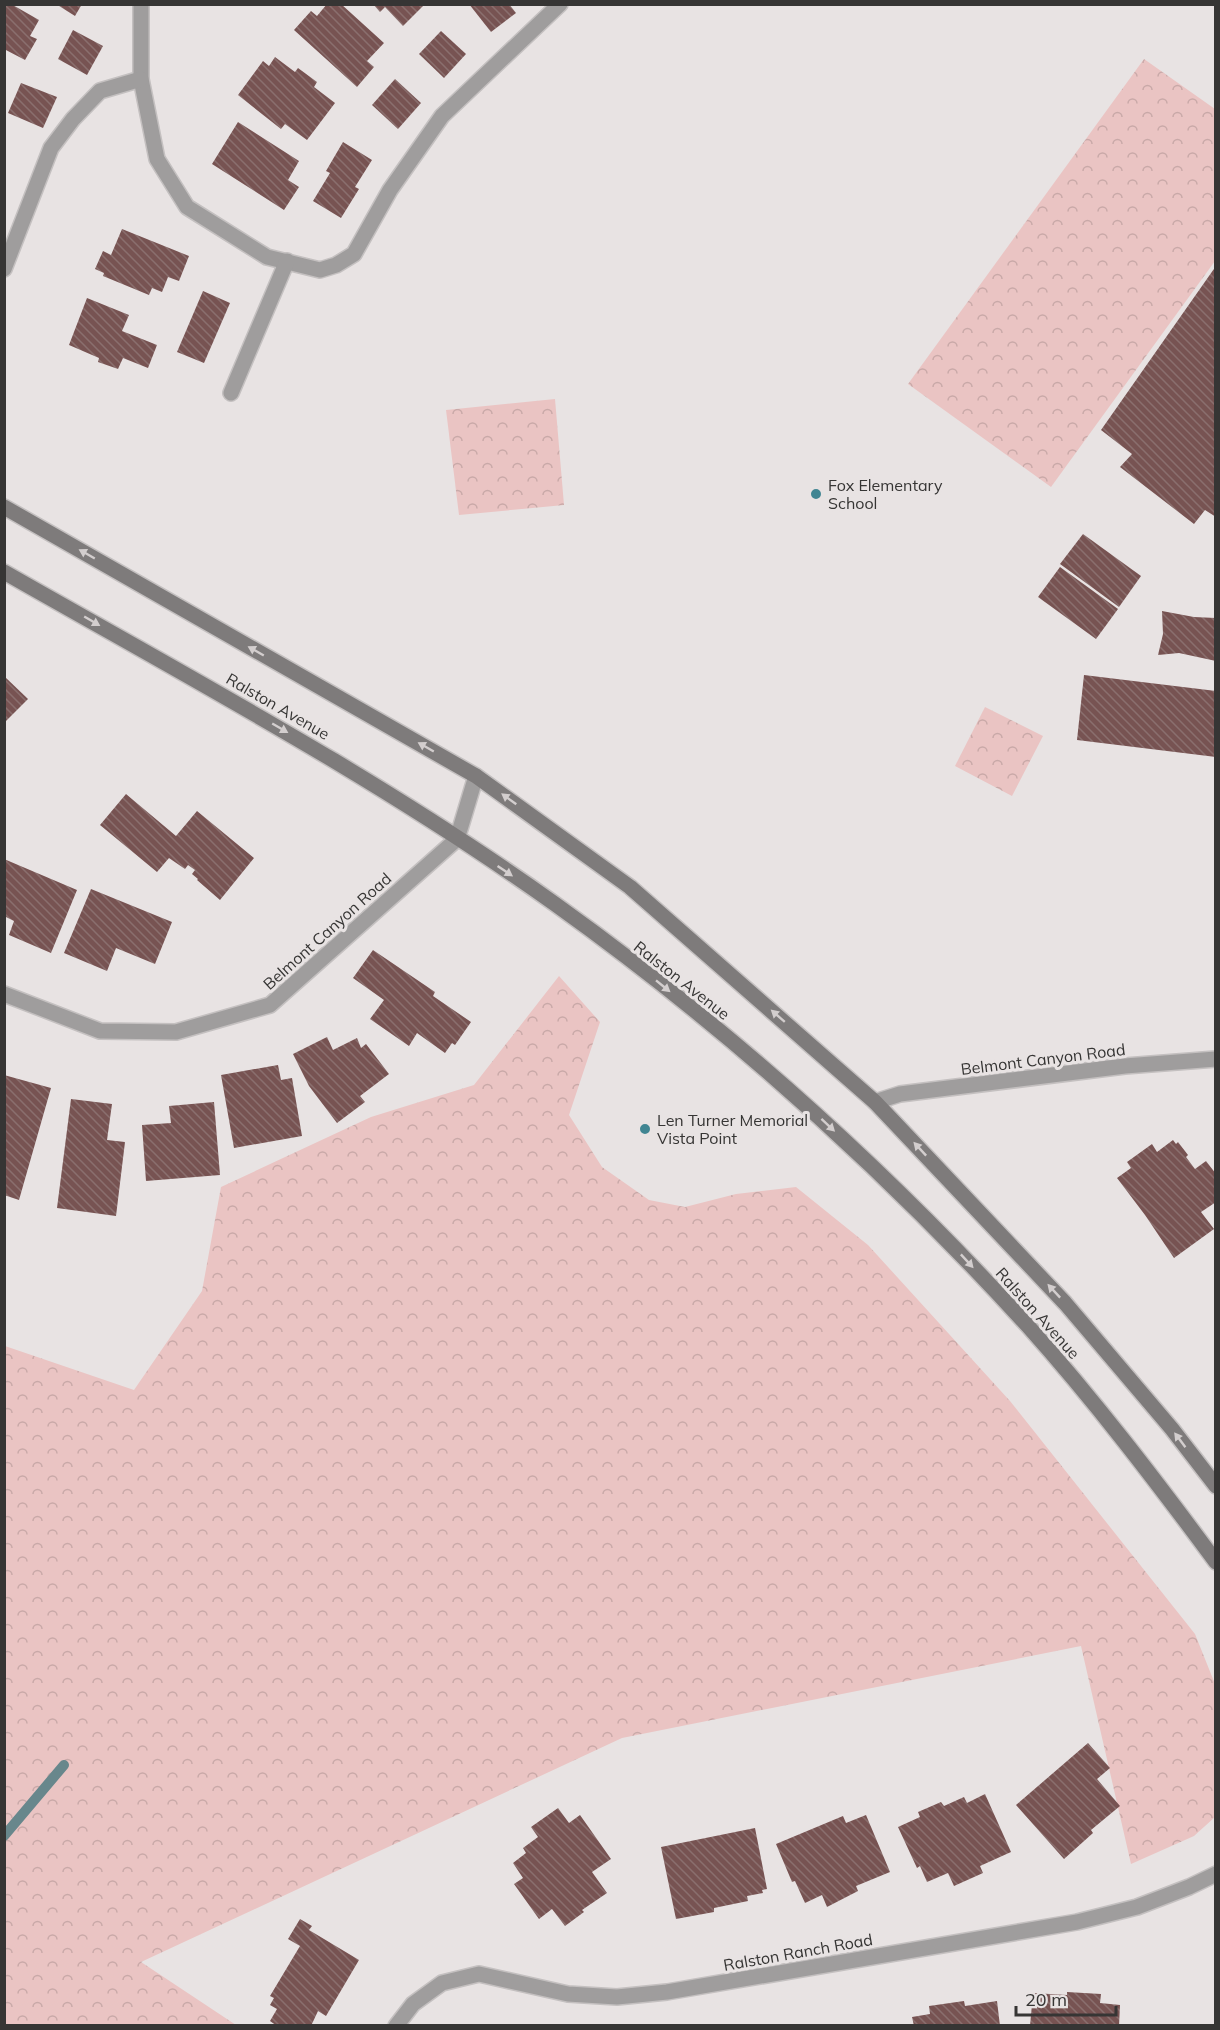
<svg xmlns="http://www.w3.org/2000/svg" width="1220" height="2030" font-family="Mulish,sans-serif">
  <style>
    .forest { fill: url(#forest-crowns) }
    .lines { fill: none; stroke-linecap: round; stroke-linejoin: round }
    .stream { stroke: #68878c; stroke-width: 10 }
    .building { fill: url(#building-back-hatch) }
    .minor-casing { stroke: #c4c0c0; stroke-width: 18 }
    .secondary-casing { stroke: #c4c0c0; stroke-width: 18 }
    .minor { stroke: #9f9d9d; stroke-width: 15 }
    .secondary { stroke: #7e7b7b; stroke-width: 15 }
    .oneway { fill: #d3cece }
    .poi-dot { fill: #408592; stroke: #e8e3e3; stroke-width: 2 }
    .labels { text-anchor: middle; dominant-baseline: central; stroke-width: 6; stroke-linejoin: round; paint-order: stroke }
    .poi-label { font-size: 16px; fill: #363534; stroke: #e8e3e3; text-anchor: start }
    .street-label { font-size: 16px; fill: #363534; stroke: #e8e3e3 }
  </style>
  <defs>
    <pattern id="forest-crowns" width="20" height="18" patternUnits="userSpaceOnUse" patternTransform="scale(1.5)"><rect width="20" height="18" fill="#eac4c3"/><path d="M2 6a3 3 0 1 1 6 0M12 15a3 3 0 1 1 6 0" fill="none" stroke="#c9a9a8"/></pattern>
    <pattern id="building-back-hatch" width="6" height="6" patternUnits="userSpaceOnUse" patternTransform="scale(1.5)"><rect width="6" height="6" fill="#775352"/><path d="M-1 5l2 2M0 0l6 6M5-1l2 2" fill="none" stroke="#8a6f6e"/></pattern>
  </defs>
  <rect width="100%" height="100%" fill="#e8e3e3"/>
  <!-- forest -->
  <g class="forest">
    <path d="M1144,59L1215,109V261L1051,487L908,384Z"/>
    <path d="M555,399L564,505L459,515L446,410Z"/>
    <path d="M985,707L1043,736L1012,796L955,766Z"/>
    <path d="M559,976L600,1022L569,1115L602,1167L649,1200L685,1207L736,1194L796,1187L868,1245L1010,1401L1195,1634L1215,1684V1817L1194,1836L1131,1864L1081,1646L622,1738L141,1962L236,2025L5,2026V1346L134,1390L202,1291L221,1187L371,1117L474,1085Z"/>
  </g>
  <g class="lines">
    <!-- stream -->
    <path class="stream" d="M4,1836L64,1765"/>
  </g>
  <!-- building -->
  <g class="building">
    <path d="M4,4H11L39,20L30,36L37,39L25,60L4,49Z"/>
    <path d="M56,4H82L75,16Z"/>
    <path d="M327,4H341L384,43L367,61L374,67L357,87L294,30L311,11L317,16Z"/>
    <path d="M373,4H425L403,26L385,7L380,12Z"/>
    <path d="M469,4H509L516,13L491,32Z"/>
    <path d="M73,30L103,46L87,75L58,59Z"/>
    <path d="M441,31L466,54L444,78L419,54Z"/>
    <path d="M275,57L295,72L298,68L317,82L314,87L335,103L307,140L285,124L281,129L238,95L263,61L269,66Z"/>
    <path d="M395,79L421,103L398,129L372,105Z"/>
    <path d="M21,83L57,97L43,128L8,113Z"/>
    <path d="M238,122L299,161L288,180L299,187L284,210L212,164Z"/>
    <path d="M343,142L372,160L355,187L359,189L341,218L313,201L330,173L326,171Z"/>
    <path d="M122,229L189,256L179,281L168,277L162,292L152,288L149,295L103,276L104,273L95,269L103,251L111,255Z"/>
    <path d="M1216,266V517L1205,510L1194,524L1120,467L1132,454L1101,430Z"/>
    <path d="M203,291L230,303L204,363L177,352Z"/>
    <path d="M87,298L129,315L122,331L157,345L148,368L123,358L118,369L98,362L99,358L69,345Z"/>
    <path d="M1083,534L1141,576L1119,607L1060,564Z"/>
    <path d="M1060,567L1118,609L1096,639L1038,597Z"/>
    <path d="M1162,611L1194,617L1216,618V661L1179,653L1158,655L1163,634Z"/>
    <path d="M1084,675L1216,691V757L1077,740Z"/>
    <path d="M4,676L28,699L4,723Z"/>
    <path d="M126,794L176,836L197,811L254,858L220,900L197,880L198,879L192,874L195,870L188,865L185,869L169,858L157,872L100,825Z"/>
    <path d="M4,859L77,890L51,953L9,935L14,921L4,916Z"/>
    <path d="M91,889L172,922L155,964L116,948L107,971L64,953Z"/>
    <path d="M373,950L435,992L433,996L471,1022L455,1045L452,1043L445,1053L417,1033L409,1046L370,1019L384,1000L353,978Z"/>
    <path d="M327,1037L333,1050L357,1038L361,1048L366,1044L389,1074L360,1096L365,1102L337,1123L309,1086L293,1054Z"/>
    <path d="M278,1065L281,1080L292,1078L302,1136L234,1148L221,1075Z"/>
    <path d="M4,1075L51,1088L19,1200L4,1195Z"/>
    <path d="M71,1099L112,1104L107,1140L125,1142L116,1216L57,1208Z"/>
    <path d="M214,1102L220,1175L146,1181L142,1125L171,1123L169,1106Z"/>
    <path d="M1173,1140L1176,1144L1178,1142L1188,1155L1186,1157L1195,1169L1206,1161L1216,1174V1202L1201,1212L1214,1229L1174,1258L1145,1215L1117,1178L1131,1168L1127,1162L1152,1144L1157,1152Z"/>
    <path d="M1088,1743L1110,1768L1097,1779L1120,1806L1091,1830L1093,1833L1064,1859L1016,1805Z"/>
    <path d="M985,1794L1011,1852L980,1866L983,1873L954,1886L948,1873L927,1882L920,1866L917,1868L898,1827L920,1817L918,1812L941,1802L944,1806L964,1797L967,1803Z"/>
    <path d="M558,1808L569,1823L580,1815L611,1859L592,1872L607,1893L582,1910L584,1912L565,1926L552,1909L539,1919L514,1884L523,1878L513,1863L526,1853L523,1848L538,1837L531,1827Z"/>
    <path d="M866,1815L890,1872L856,1886L858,1891L827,1907L822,1895L805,1903L795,1881L792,1882L776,1844L843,1816L846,1823Z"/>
    <path d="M755,1828L767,1889L762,1890L763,1893L747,1896L748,1901L714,1908V1912L676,1919L661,1847Z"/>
    <path d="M300,1919L312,1926L309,1930L359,1960L326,2016L318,2011L311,2026H277L270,2021L277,2009L270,2005L274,1998L270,1996L300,1946L288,1939Z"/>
    <path d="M1067,1992L1101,1994L1100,2003L1120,2005L1119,2026H1030L1033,1993L1067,1995Z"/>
    <path d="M964,2001L965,2006L997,2001L1000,2026H914L912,2017L930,2014L929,2006Z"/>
  </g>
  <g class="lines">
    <!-- minor casing -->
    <g class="minor-casing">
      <g id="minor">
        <path d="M141,4V79L157,159L187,207L267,257L320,270L336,265L354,254L390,190L442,116L560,4"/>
        <path d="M4,269L51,148L73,119L100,91L141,79"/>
        <path d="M231,393L287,261"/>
        <path d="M4,994L100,1031L176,1032L270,1005L457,839L476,776"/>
        <path d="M875,1102L900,1094L1125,1066L1216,1059"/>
        <path d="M396,2026L413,2004L442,1983L479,1974L568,1994L617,1997L667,1992L1077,1922L1137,1907L1189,1887L1216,1874"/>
      </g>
    </g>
    <!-- secondary casing -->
    <g class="secondary-casing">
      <g id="secondary">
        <path d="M4,507L476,776L630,887L875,1102L1065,1303L1172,1429L1216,1486"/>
        <path d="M4,572C190,678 380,779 555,904C727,1027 885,1169 1028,1326C1095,1401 1156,1481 1216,1562"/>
      </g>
    </g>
    <!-- minor -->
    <use href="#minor" class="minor"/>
    <!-- secondary -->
    <use href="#secondary" class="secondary"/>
  </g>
  <!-- one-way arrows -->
  <defs><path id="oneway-solid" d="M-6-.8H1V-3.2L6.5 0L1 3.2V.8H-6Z" transform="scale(1.5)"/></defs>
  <g class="oneway">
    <use href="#oneway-solid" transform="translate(87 554) rotate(-150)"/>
    <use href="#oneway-solid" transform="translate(92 621) rotate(30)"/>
    <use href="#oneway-solid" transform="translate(256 651) rotate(-150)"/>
    <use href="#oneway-solid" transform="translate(280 728) rotate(30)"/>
    <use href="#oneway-solid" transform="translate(426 747) rotate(-150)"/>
    <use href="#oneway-solid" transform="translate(509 799) rotate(-144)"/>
    <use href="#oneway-solid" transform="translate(505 871) rotate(34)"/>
    <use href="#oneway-solid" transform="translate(663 986) rotate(39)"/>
    <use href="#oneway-solid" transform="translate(778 1016) rotate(-139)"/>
    <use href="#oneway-solid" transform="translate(828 1125) rotate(43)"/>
    <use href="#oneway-solid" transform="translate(920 1149) rotate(-133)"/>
    <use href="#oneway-solid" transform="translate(967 1261) rotate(47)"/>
    <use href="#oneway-solid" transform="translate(1054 1291) rotate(-133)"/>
    <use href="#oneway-solid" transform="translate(1180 1440) rotate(-127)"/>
  </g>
  <!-- markers -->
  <g class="poi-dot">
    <circle cx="816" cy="494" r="6"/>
    <circle cx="645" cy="1129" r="6"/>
  </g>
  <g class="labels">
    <!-- poi labels -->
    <g class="poi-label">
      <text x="828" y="485">Fox Elementary<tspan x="828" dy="18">School</tspan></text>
      <text x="657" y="1120">Len Turner Memorial<tspan x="657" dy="18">Vista Point</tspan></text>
    </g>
    <!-- street labels -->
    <g class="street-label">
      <text transform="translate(278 706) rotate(30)">Ralston Avenue</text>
      <text transform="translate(327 931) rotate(-42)">Belmont Canyon Road</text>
      <text transform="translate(682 980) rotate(38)">Ralston Avenue</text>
      <text transform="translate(1043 1059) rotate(-7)">Belmont Canyon Road</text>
      <text transform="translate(1038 1313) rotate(48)">Ralston Avenue</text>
      <text transform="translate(798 1952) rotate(-10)">Ralston Ranch Road</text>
    </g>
  </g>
  <!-- border -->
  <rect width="1220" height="2030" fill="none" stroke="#363534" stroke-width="12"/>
  <!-- scale -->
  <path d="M1016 2006v9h100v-9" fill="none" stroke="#363534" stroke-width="3"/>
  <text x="1025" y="2006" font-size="18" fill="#363534" stroke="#e8e3e3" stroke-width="4.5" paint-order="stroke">20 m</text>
</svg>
